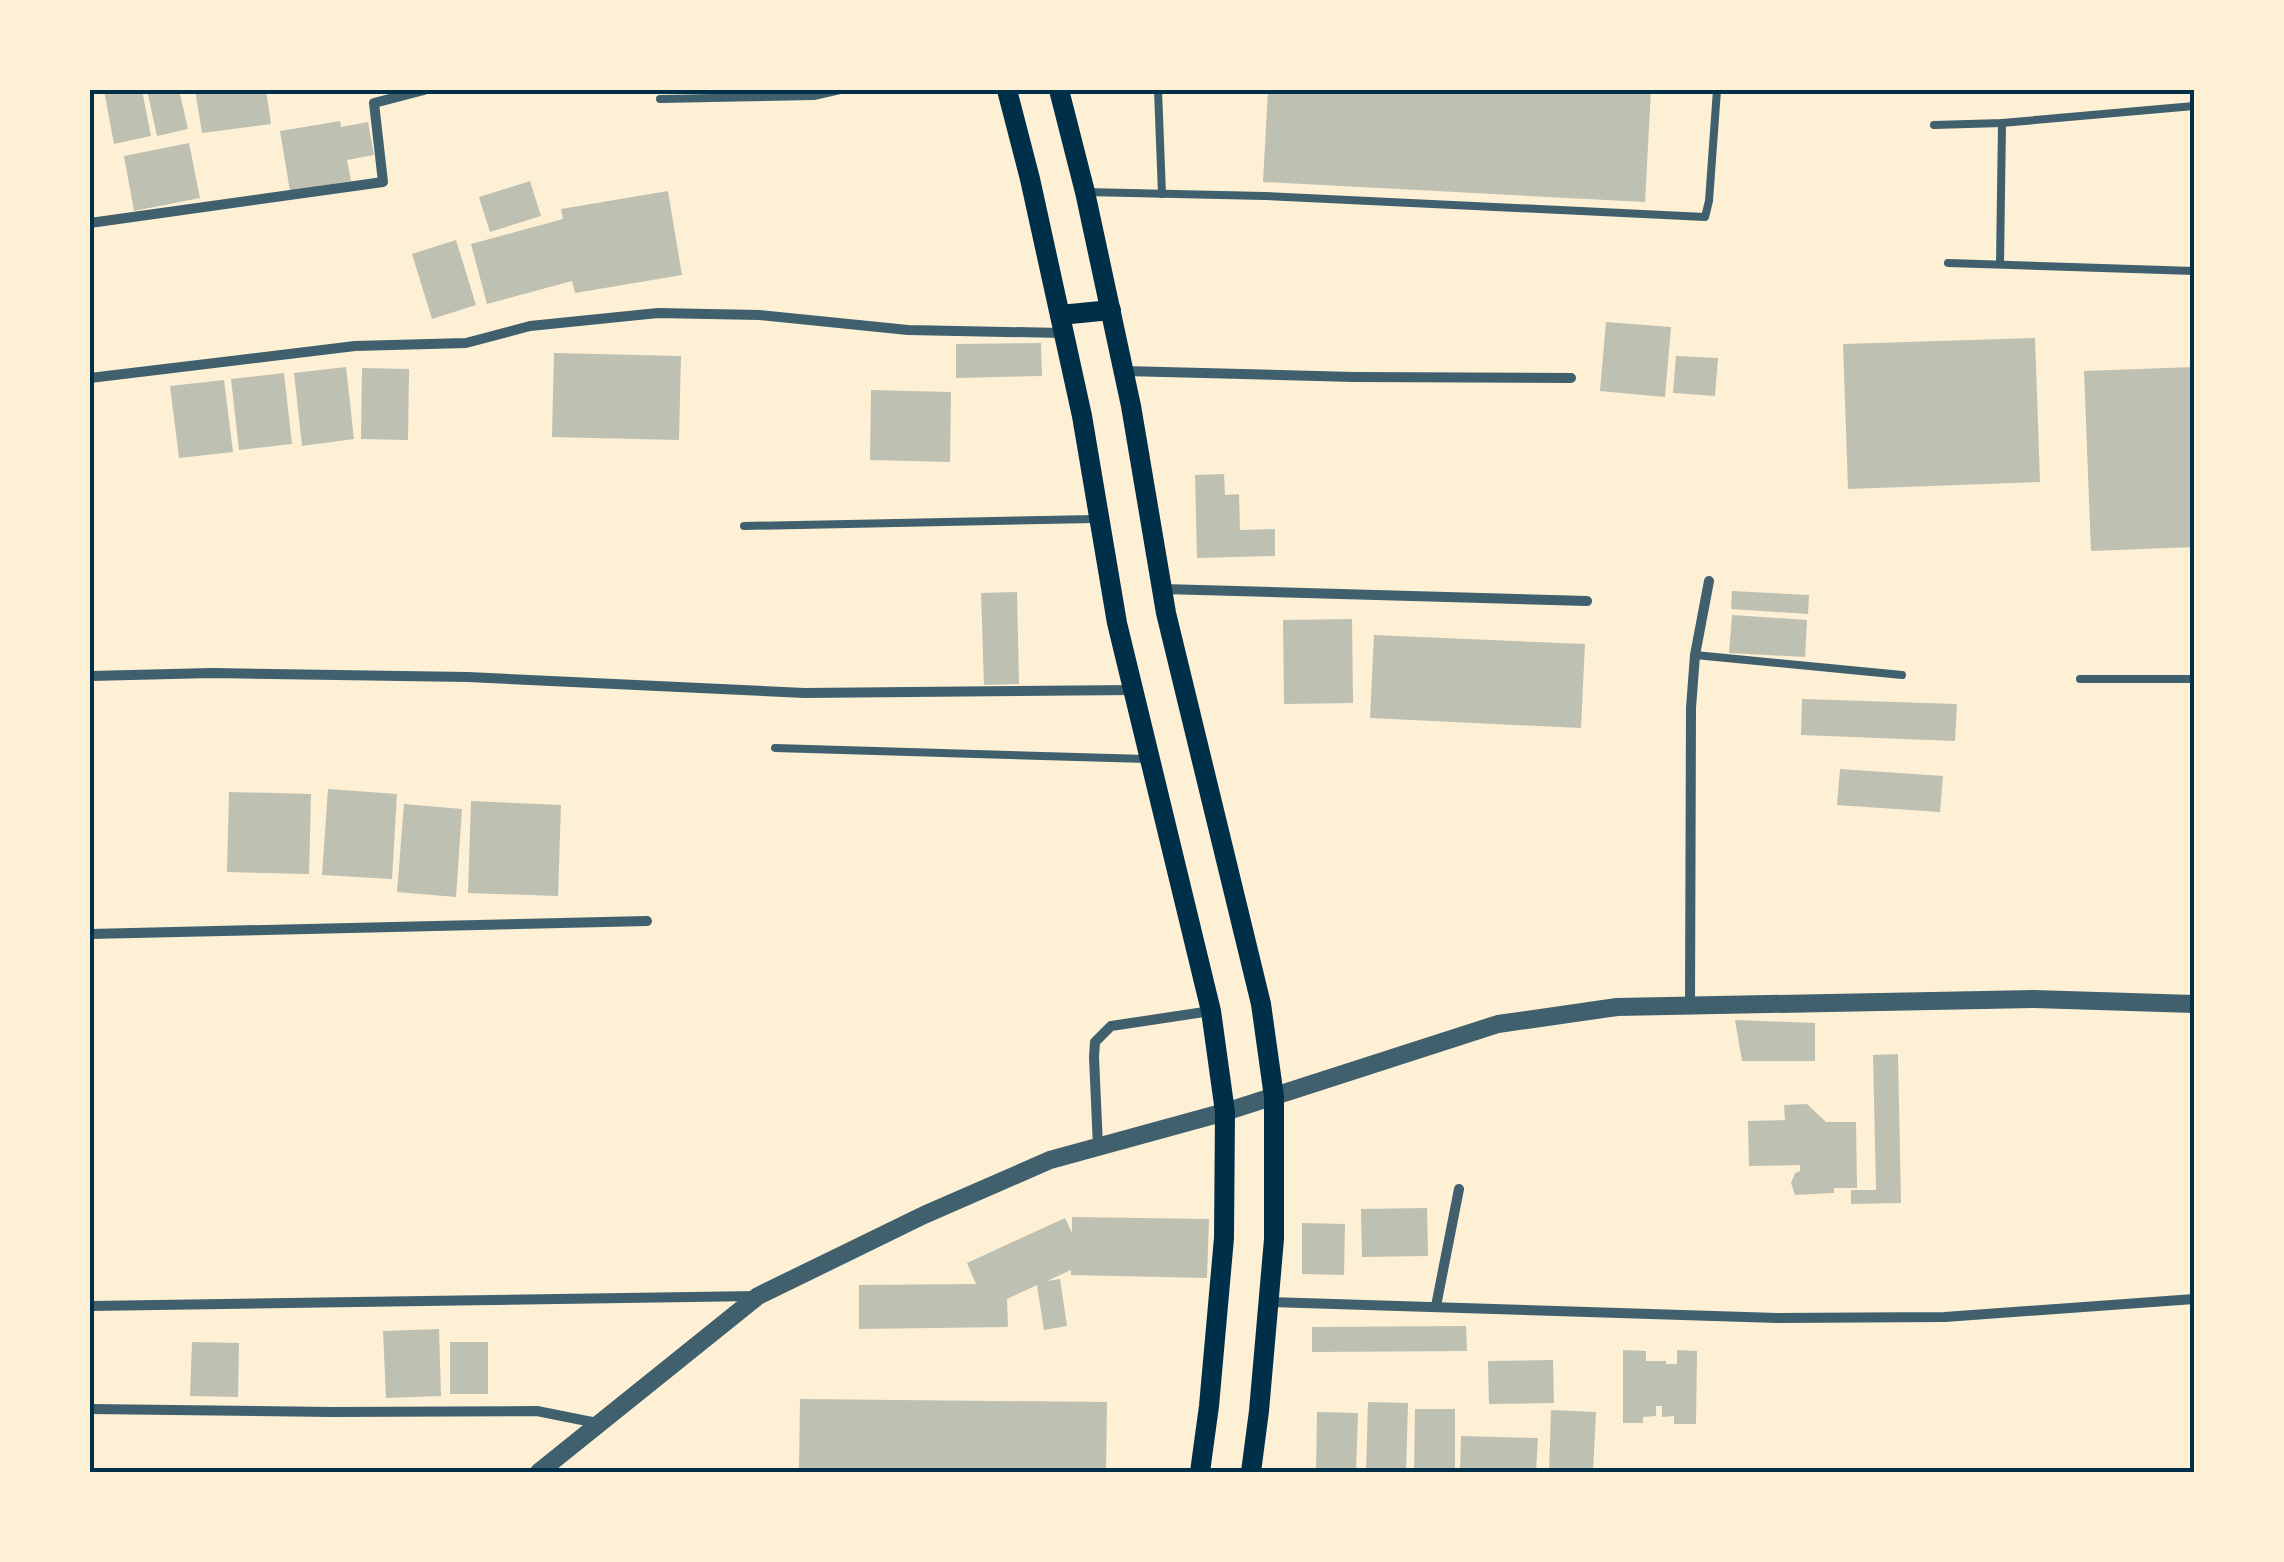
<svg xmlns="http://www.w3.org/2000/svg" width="2284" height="1562" font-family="'Nunito Sans',sans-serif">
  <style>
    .building { fill: #bec0b2 }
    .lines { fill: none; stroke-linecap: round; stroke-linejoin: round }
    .service { stroke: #3f606c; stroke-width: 8 }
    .minor { stroke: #3f606c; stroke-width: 10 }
    .tertiary { stroke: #3f606c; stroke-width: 18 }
    .secondary { stroke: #003049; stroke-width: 20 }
    .neatline { fill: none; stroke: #003049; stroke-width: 4 }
  </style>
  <rect width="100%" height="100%" fill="#fdf0d5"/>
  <!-- building -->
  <g class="building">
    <path d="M104,90H142L151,136L114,144Z"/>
    <path d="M147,90H179L188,129L157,136Z"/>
    <path d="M195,90H266L271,124L202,133Z"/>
    <path d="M1268,90H1651L1645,202L1263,182Z"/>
    <path d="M340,121L341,127L368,122L374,155L347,160L351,181L290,191L280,131Z"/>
    <path d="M189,143L200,198L134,211L124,156Z"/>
    <path d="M530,181L541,216L490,232L479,197Z"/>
    <path d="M668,191L682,275L575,293L572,281L487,304L471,244L563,219L561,209Z"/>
    <path d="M456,240L476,305L432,319L412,254Z"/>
    <path d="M1606,322L1671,327L1665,397L1600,391Z"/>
    <path d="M2035,338L2040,482L1848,489L1843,344Z"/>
    <path d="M1041,343L1042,376L956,378V344Z"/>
    <path d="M554,353L681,356L679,440L552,437Z"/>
    <path d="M1676,356L1718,358L1715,396L1673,393Z"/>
    <path d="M346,367L354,439L302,446L294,373Z"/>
    <path d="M2194,367V547L2091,551L2084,371Z"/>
    <path d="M362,368L409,369L408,440L361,439Z"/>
    <path d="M284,373L292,444L239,450L231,379Z"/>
    <path d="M224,380L233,452L179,458L170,386Z"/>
    <path d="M871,390L951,392L950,462L870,460Z"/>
    <path d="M1224,474L1225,495L1239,494L1240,530L1275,529V556L1197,558L1195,475Z"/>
    <path d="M1732,591L1809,595L1808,614L1731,609Z"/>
    <path d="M1017,592L1019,684L984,685L981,593Z"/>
    <path d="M1732,615L1807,620L1805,657L1729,653Z"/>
    <path d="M1352,619L1353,703L1284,704L1283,620Z"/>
    <path d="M1374,635L1585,644L1581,728L1370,718Z"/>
    <path d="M1802,699L1957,704L1955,741L1801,735Z"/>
    <path d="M1840,769L1943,776L1940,812L1837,805Z"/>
    <path d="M328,789L397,794L392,879L322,875Z"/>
    <path d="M229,792L311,794L309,874L227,872Z"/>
    <path d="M471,801L561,805L558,896L468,893Z"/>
    <path d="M404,804L462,809L456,897L397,892Z"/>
    <path d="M1735,1020L1815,1023V1061H1742Z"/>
    <path d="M1898,1054L1901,1203L1851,1204V1190H1876L1873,1055Z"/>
    <path d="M1807,1104L1826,1122H1856L1857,1188H1834V1193L1795,1195L1791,1183L1795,1173L1800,1171V1165L1749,1166L1748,1121L1785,1120L1784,1105Z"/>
    <path d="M1427,1208L1428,1256L1362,1257L1361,1209Z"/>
    <path d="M1072,1217L1209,1219L1207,1278L1071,1275V1270L1047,1281L1060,1279L1067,1326L1044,1330L1037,1285L1007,1299L1008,1327L859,1329V1285L976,1284L967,1263L1065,1218L1072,1233Z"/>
    <path d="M1302,1223L1345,1224L1344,1275L1302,1274Z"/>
    <path d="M1466,1326L1467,1351L1312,1352V1327Z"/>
    <path d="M439,1329L441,1396L386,1398L383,1331Z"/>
    <path d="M192,1342L239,1343L238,1397L190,1396Z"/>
    <rect x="450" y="1342" width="38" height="52"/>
    <path d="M1623,1350L1646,1351V1361H1666V1364H1677V1350L1697,1351L1696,1424H1674V1416L1662,1417V1406H1656V1416L1643,1417V1423H1623Z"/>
    <path d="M1553,1360L1554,1403L1489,1404L1488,1361Z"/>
    <path d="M800,1399L1107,1402L1106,1472H799Z"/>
    <path d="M1368,1402L1408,1403L1406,1472H1366Z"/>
    <path d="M1415,1409H1455V1472H1414Z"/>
    <path d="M1551,1410L1596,1412L1593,1472H1549Z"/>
    <path d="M1317,1412L1358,1413L1356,1472H1316Z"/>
    <path d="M1461,1436L1538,1438L1536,1472L1460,1471Z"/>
  </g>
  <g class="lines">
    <!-- service -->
    <g class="service">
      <path d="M1158,90L1162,194"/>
      <path d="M660,99L814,96L840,90"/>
      <path d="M1934,125L2002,123L2194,106"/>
      <path d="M1085,192L1265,196L1705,217L1709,201L1717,90"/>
      <path d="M1948,263L2194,271"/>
      <path d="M2000,264L2002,123"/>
      <path d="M744,526L1095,519"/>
      <path d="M1695,655L1902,675"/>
      <path d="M2080,679H2194"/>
      <path d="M775,748L1146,759"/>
    </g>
    <!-- minor -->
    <g class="minor">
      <path d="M90,223L383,182L374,103L424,90"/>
      <path d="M1124,371L1354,377L1571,378"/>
      <path d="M90,378L355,346L466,343L530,326L658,313L759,315L908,330L1063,333"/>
      <path d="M1163,589L1587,601"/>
      <path d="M90,676L212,673L468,677L804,693L1134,690"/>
      <path d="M90,934L647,921"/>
      <path d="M1690,1006L1691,708L1695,655L1709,581"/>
      <path d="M1098,1147L1094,1057L1095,1042L1111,1026L1211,1011"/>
      <path d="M1269,1302L1777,1318L1945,1317L2194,1299"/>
      <path d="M90,1306L757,1296"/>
      <path d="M1436,1306L1459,1189"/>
      <path d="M90,1409L332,1412L537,1411L597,1423"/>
    </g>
    <!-- tertiary -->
    <path class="tertiary" d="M539,1472L758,1296L924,1215L1050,1160L1225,1112L1498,1024L1617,1007L2034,999L2194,1004"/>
    <!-- secondary -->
    <g class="secondary">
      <path d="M1007,90L1030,179L1082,416L1117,623L1211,1011L1225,1112L1224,1238L1209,1406L1200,1472"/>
      <path d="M1059,90L1085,192L1131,406L1166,613L1261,1004L1274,1097V1239L1259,1411L1251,1472"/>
      <path d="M1060,315L1111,310"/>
    </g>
  </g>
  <!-- border -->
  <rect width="2284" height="1562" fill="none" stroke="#fdf0d5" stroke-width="185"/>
  <rect x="92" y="92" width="2100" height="1378" class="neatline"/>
</svg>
